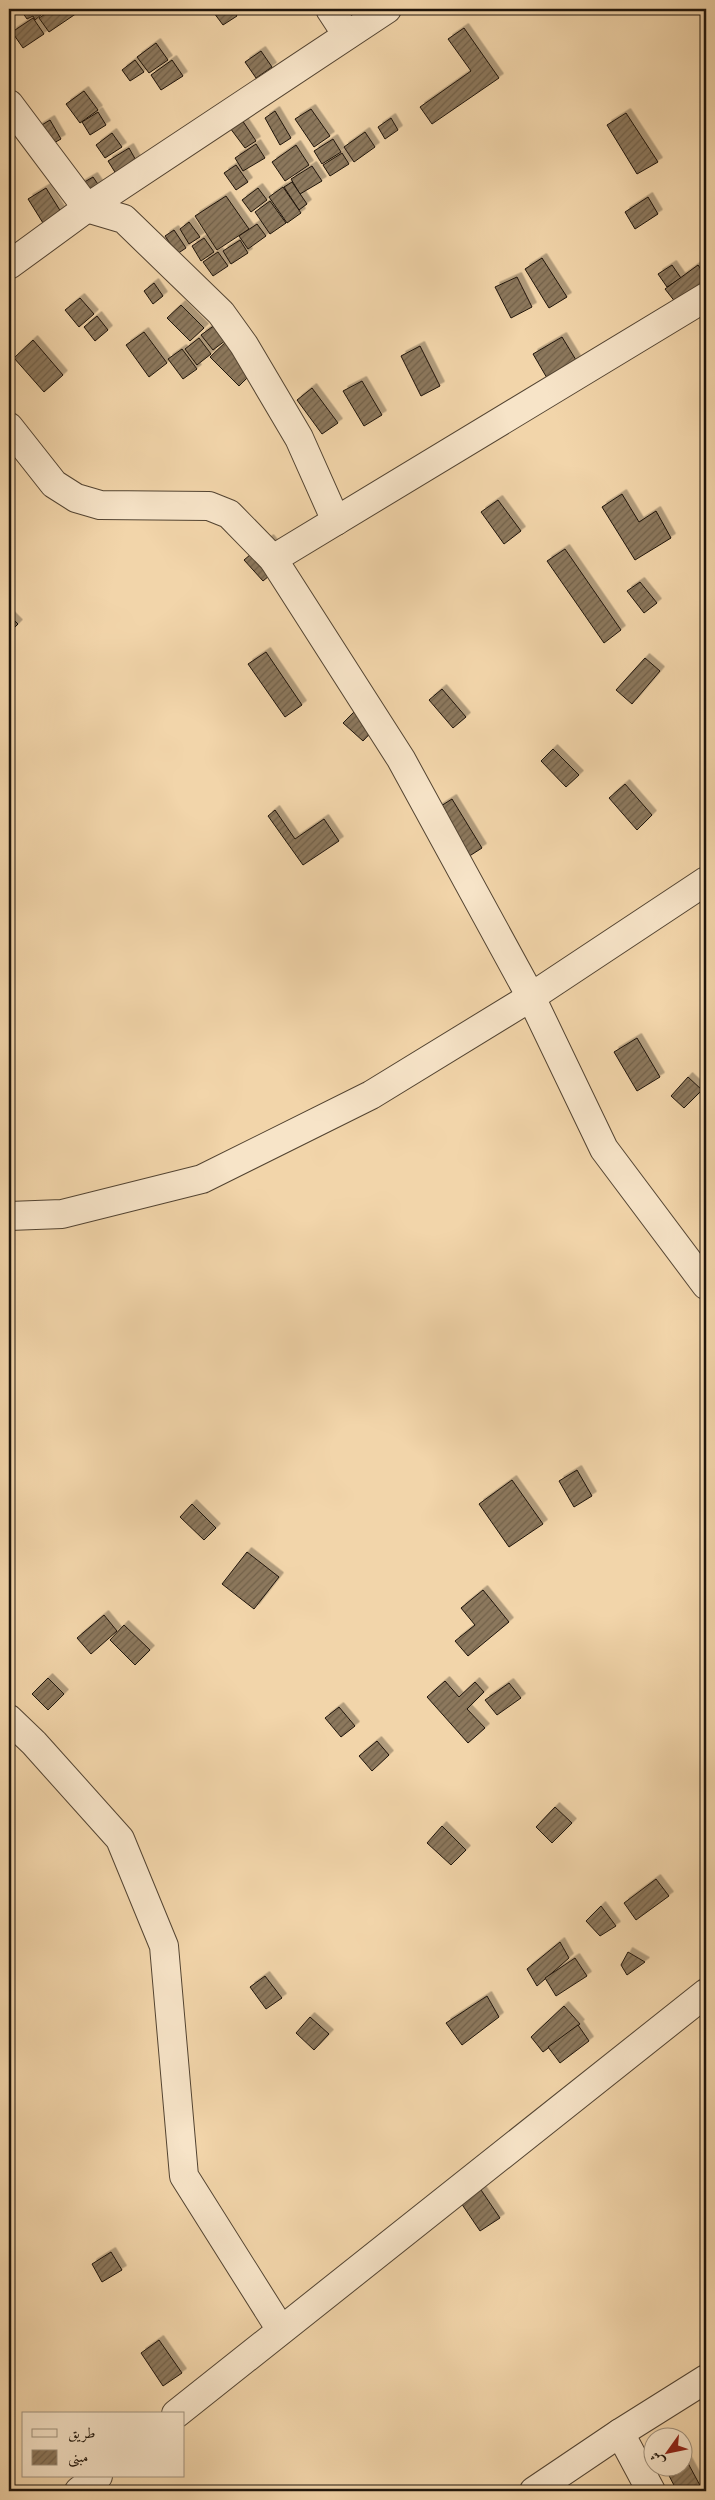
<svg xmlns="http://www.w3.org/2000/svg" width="715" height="2500" font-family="'IM FELL DW Pica',Amiri,serif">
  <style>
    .building { fill: url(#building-hatch); stroke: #1e140a; filter: url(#shadow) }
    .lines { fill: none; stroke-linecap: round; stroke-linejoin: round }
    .minor-casing { stroke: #534432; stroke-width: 30 }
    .minor { stroke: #f7e4c8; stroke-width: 28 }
  </style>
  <defs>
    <pattern id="building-hatch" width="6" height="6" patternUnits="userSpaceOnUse" patternTransform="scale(1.25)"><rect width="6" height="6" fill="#8c785d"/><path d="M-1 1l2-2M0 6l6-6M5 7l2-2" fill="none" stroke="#72614b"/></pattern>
    <filter id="shadow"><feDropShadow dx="4.5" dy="-4.5" stdDeviation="0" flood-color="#0004"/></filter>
  </defs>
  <rect width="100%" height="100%" fill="#f2d5aa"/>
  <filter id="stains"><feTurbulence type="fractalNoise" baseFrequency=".004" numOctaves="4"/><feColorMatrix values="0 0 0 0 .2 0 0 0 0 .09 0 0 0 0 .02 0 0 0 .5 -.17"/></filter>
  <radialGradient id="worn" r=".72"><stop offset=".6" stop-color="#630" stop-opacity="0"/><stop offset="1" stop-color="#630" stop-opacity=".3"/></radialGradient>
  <!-- building -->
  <g class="building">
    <path d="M20,9H39L42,14L35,20L33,16L27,19Z"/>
    <path d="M53,9H78L80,11L49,32L39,18Z"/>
    <path d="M211,9H232L237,16L223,25Z"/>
    <path d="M33,18L44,34L23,48L12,32Z"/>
    <path d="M464,28L499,78L432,124L420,107L471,71L448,39Z"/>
    <path d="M156,43L168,60L149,73L137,57Z"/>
    <path d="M261,51L272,67L256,78L245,62Z"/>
    <path d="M135,60L144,72L130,81L122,70Z"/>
    <path d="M172,60L183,76L161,90L151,75Z"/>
    <path d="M84,91L98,110L80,123L66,104Z"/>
    <path d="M311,109L330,136L314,147L295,119Z"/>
    <path d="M275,111L291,138L280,145L265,118Z"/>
    <path d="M98,112L106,125L90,135L82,122Z"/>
    <path d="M626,113L658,162L637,174L607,125Z"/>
    <path d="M391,118L398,130L385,139L378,127Z"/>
    <path d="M50,120L61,139L43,149L32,131Z"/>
    <path d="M242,120L256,141L245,148L230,128Z"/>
    <path d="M9,129L15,136L9,142Z"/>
    <path d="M365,132L375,147L354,162L344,147Z"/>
    <path d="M112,133L122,147L105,158L96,145Z"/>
    <path d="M333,139L341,152L322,164L314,151Z"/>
    <path d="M256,144L265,158L243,171L235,158Z"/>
    <path d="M296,145L309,165L285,181L272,162Z"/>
    <path d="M129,148L138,164L118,177L108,161Z"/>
    <path d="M342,153L349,164L330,176L323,165Z"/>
    <path d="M236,165L248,182L236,190L224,173Z"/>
    <path d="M312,166L322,181L300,194L291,179Z"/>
    <path d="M93,177L104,193L76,187Z"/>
    <path d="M292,182L307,204L299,210L284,187Z"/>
    <path d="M283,187L301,213L287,223L269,197Z"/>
    <path d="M46,188L61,212L43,223L28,199Z"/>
    <path d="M258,188L267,200L251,212L242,200Z"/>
    <path d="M226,196L249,229L217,250L195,216Z"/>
    <path d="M648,197L658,214L635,229L625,212Z"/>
    <path d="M270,201L286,223L270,234L255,212Z"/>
    <path d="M189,222L200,237L189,244L180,229Z"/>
    <path d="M257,224L266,236L248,249L239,236Z"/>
    <path d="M174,230L186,248L177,254L165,236Z"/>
    <path d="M204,238L214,252L201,261L192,246Z"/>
    <path d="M240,240L248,253L231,264L223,251Z"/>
    <path d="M218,252L228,266L213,276L203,262Z"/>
    <path d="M542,258L567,297L549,308L525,269Z"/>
    <path d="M672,265L681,278L667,287L658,274Z"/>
    <path d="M698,265L706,276V289L680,308L665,289Z"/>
    <path d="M517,277L532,307L511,318L495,287Z"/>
    <path d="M154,283L163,296L153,304L144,291Z"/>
    <path d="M80,298L94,314L79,327L65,310Z"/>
    <path d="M181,305L204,328L190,341L167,318Z"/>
    <path d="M97,316L108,330L95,341L84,327Z"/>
    <path d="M219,322L230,337L213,350L201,335Z"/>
    <path d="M144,332L167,363L149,377L126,345Z"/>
    <path d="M562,337L576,360L547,378L533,354Z"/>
    <path d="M199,338L211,354L197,365L185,349Z"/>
    <path d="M229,339L258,367L239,386L210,357Z"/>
    <path d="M33,340L63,375L44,392L14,358Z"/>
    <path d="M420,346L440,386L421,396L401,356Z"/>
    <path d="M182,349L197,369L183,379L168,359Z"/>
    <path d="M362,381L382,415L364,426L343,391Z"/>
    <path d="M312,388L338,423L322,434L297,400Z"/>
    <path d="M622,494L639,522L656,511L671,538L635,560L602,507Z"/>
    <path d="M498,500L521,531L504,544L481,512Z"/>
    <path d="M269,539L287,561L263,581L244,560Z"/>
    <path d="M565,549L621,630L604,643L547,561Z"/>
    <path d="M640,582L657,603L644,613L627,591Z"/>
    <path d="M9,615L18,624L9,633Z"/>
    <path d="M266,652L302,705L285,717L248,664Z"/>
    <path d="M645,658L660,671L632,704L616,690Z"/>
    <path d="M442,689L466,717L453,728L429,700Z"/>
    <path d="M359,707L378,725L363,741L343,723Z"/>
    <path d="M553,749L579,775L566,787L541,761Z"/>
    <path d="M625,784L652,815L637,830L609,798Z"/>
    <path d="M452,799L482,848L460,862L430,813Z"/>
    <path d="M275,810L295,839L324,819L339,841L303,865L268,816Z"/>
    <path d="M637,1038L660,1077L637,1091L614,1052Z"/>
    <path d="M688,1077L702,1090L684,1108L671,1096Z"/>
    <path d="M577,1470L592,1496L574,1507L559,1481Z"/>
    <path d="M512,1480L543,1524L509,1547L479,1504Z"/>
    <path d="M192,1504L216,1528L204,1540L180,1517Z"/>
    <path d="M247,1552L279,1577L254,1609L222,1584Z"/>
    <path d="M483,1590L509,1622L468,1656L455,1641L475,1625L461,1608Z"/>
    <path d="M104,1615L117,1631L91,1654L77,1638Z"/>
    <path d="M124,1625L150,1650L135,1665L110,1640Z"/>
    <path d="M48,1678L64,1694L48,1710L32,1694Z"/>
    <path d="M445,1681L459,1697L475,1682L484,1692L467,1709L485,1728L468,1743L427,1697Z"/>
    <path d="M509,1683L521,1698L497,1715L485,1700Z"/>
    <path d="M339,1707L355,1726L341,1737L325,1718Z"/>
    <path d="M377,1741L389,1755L372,1771L359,1756Z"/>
    <path d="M555,1807L572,1823L552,1843L536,1827Z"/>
    <path d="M442,1826L466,1850L451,1865L427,1843Z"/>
    <path d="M656,1879L669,1896L636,1920L624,1903Z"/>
    <path d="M601,1906L616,1926L600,1936L586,1921Z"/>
    <path d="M560,1942L569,1958L537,1986L527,1969Z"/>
    <path d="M628,1952L645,1962L627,1975L621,1965Z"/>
    <path d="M575,1958L587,1976L556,1996L545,1978Z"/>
    <path d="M265,1976L282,1998L266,2009L250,1987Z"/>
    <path d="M487,1996L499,2017L462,2045L446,2023Z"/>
    <path d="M564,2006L580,2024L543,2052L531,2037Z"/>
    <path d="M310,2017L329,2034L314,2050L296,2033Z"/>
    <path d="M578,2025L589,2041L560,2063L548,2047Z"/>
    <path d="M479,2187L500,2218L480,2231L459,2200Z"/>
    <path d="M111,2252L122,2270L102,2282L92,2264Z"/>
    <path d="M159,2340L182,2373L163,2386L141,2353Z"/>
    <path d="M682,2452L703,2491H677L665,2468H682Z"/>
  </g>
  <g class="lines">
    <!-- minor casing -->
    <g class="minor-casing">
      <g id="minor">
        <path d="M330,9L347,35"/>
        <path d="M9,104L87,208L124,219L221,313L244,345L299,438L336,521"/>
        <path d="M9,265L87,208L387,9"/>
        <path d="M9,427L54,484L76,498L100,505L209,506L229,514L273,559L401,759L531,997L604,1149L706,1285"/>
        <path d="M273,559L706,297"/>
        <path d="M9,1216L62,1214L202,1179L371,1095L531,997L706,881"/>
        <path d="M9,1719L34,1743L120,1839L164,1946L184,2176L281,2330"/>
        <path d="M176,2414L706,1993"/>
        <path d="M620,2433L651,2491"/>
        <path d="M79,2491L98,2476"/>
        <path d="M534,2491L620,2433L706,2379"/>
      </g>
    </g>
    <!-- minor -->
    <use href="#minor" class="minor"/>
  </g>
  <!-- margin -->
  <rect width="715" height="2500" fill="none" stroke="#f2d5aa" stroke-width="30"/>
  <rect x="10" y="10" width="695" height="2480" fill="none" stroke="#1e140a" stroke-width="2.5"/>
  <rect x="15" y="15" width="685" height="2470" fill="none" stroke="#1e140a"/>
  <!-- legend -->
  <rect x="22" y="2412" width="162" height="65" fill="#f7e4c8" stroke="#a0917c"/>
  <rect x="32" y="2429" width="25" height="8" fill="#f7e4c8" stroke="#a0917c"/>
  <text x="68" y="2438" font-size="15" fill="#1e140a">طريق</text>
  <rect x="32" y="2450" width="25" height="15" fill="url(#building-hatch)" stroke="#a0917c"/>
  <text x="68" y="2462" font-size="15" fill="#1e140a">مبنى</text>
  <!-- north arrow -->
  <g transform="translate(668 2452) rotate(237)"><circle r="24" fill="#f7e4c8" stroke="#a0917c"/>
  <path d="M0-4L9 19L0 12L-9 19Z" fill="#8f2418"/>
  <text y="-8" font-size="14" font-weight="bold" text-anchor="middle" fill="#1e140a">ش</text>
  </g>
  <rect width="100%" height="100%" filter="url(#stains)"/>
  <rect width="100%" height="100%" fill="url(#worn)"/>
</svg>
